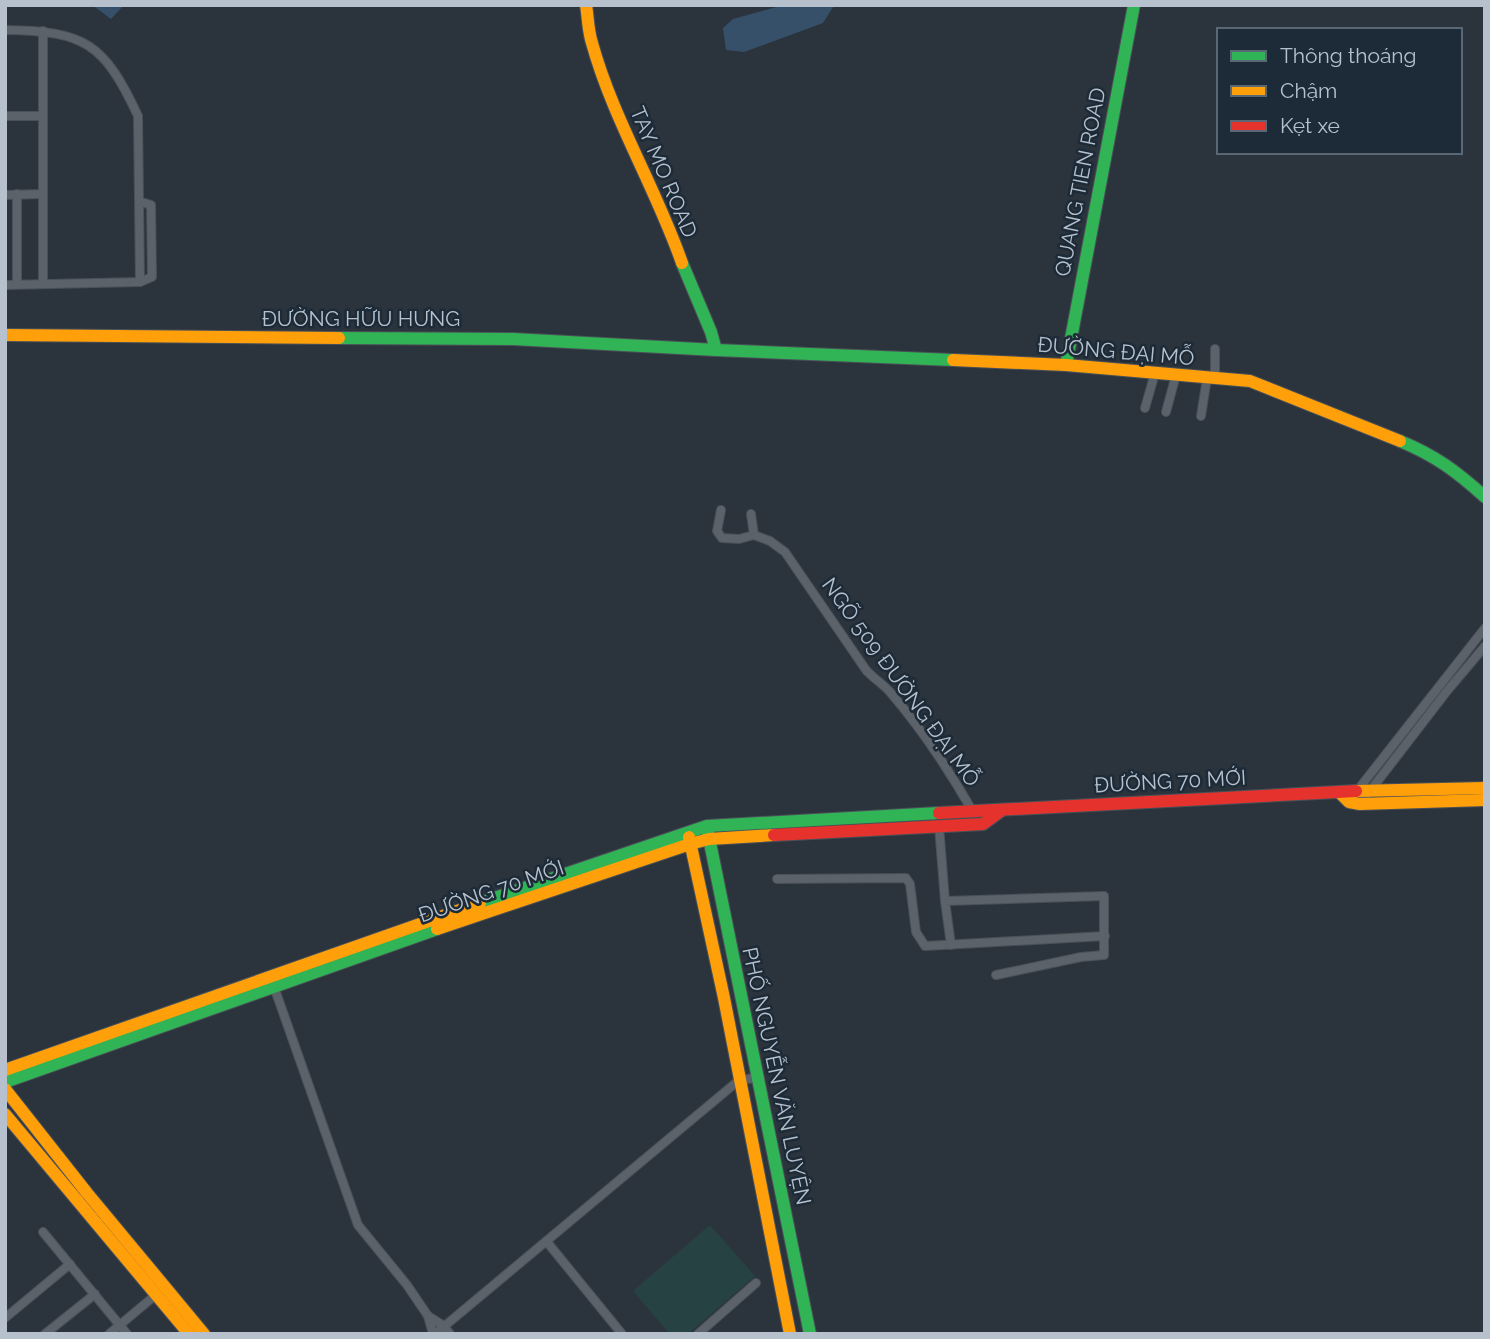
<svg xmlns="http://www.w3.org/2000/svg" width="1490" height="1339" font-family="Raleway,sans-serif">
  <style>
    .green { fill: #274243 }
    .water { fill: #355068 }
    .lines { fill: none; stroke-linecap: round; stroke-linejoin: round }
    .street-casing { stroke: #4a5057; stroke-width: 10 }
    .fast-casing { stroke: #4a5057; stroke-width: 14 }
    .slow-casing { stroke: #4a5057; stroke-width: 14 }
    .jam-casing { stroke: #4a5057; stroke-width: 14 }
    .street { stroke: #5c6269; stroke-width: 8 }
    .fast { stroke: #30b455; stroke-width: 12 }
    .slow { stroke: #ff9f0a; stroke-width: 12 }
    .jam { stroke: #e5322d; stroke-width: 12 }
    .labels { text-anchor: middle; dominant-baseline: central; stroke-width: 5; stroke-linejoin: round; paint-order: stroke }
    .street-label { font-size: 21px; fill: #b6c1cd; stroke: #1d2b38 }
  </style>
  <rect width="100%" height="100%" fill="#2b343d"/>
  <!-- green -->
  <path class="green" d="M710,1225L755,1276L688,1334H670L633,1291Z"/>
  <!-- water -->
  <g class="water">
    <path d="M92,5H124L111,19Z"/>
    <path d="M784,5L833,7L823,23L744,52L726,50L723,28L733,19Z"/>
  </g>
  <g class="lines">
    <!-- street casing -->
    <g class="street-casing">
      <g id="street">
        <path d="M5,30C85,31 104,43 138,116L140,282"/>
        <path d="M5,116H43V31"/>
        <path d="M17,194V284"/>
        <path d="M5,195L42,194"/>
        <path d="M43,283V116"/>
        <path d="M5,285L140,282L152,277L151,205L141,202"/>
        <path d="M1215,349V379"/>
        <path d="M1145,408L1155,373"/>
        <path d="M1166,412L1176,375"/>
        <path d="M1201,416L1207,378"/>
        <path d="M721,510L717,531L722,538L739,539L754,535"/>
        <path d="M751,514L754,535L770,541L785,552L866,670C873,678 883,684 890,692C921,728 949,770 973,812"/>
        <path d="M1357,791L1485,628"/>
        <path d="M1360,804L1447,691L1485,646"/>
        <path d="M939,826L945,901"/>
        <path d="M777,879L906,878L910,884L916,932L925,946L1105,936"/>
        <path d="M951,945L945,901L1104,896V955L1081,957L996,975"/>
        <path d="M273,984L358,1225L407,1285L428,1316L433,1334"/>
        <path d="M43,1232L127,1334"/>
        <path d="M547,1242L622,1334"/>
        <path d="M428,1316L444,1326L450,1334"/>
        <path d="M5,1318L70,1264"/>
        <path d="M45,1334L95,1294"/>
        <path d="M109,1334L158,1293"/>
        <path d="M435,1334L738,1081L758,1077"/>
        <path d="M698,1334L756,1283"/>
      </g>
    </g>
    <!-- fast casing -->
    <g class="fast-casing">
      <g id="fast">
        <path d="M682,263L711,332L716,350L953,360"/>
        <path d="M339,338L513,339L716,350"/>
        <path d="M1066,365L1134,5"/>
        <path d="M1400,441C1436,456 1456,471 1485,497"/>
        <path d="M708,833L810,1334"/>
        <path d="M480,903L707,826L939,813"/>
        <path d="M5,1082L437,929"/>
      </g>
    </g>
    <!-- slow casing -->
    <g class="slow-casing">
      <g id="slow">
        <path d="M586,5C588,17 588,31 592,43C613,119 656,188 682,263"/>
        <path d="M5,335L339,338"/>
        <path d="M953,360L1066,365L1250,381L1400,441"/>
        <path d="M1356,791L1485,788"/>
        <path d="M1339,792L1349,802L1360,804L1485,800"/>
        <path d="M689,837L724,998L790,1334"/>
        <path d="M437,929L690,844L709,839L774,835"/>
        <path d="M5,1070L480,903"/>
        <path d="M5,1089L87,1193L204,1334"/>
        <path d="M5,1114L189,1334"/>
      </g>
    </g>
    <!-- jam casing -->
    <g class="jam-casing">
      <g id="jam">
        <path d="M939,813L1356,791"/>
        <path d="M774,835L983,824L1002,810"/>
      </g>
    </g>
    <!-- street -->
    <use href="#street" class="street"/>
    <!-- fast -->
    <use href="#fast" class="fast"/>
    <!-- slow -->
    <use href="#slow" class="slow"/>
    <!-- jam -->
    <use href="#jam" class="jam"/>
  </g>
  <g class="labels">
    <!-- street labels -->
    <g class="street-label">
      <text transform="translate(664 172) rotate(67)">TAY MO ROAD</text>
      <text transform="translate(1080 182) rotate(-79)">QUANG TIEN ROAD</text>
      <text x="361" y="318">ĐƯỜNG HỮU HƯNG</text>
      <text transform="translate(1116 351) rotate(5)">ĐƯỜNG ĐẠI MỖ</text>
      <text transform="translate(901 682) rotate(54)">NGÕ 509 ĐƯỜNG ĐẠI MỖ</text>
      <text transform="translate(1170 781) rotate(-3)">ĐƯỜNG 70 MỚI</text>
      <text transform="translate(491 891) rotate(-19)">ĐƯỜNG 70 MỚI</text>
      <text transform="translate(777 1076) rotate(78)">PHỐ NGUYỄN VĂN LUYỆN</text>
    </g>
  </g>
  <!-- border -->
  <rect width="1490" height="1339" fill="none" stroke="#b6c1cd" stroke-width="14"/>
  <!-- legend -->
  <rect x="1217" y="28" width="245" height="126" fill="#1d2b38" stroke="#5a6774" stroke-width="2"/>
  <rect x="1231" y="51" width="35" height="10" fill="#30b455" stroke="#5a6774" stroke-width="2"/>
  <text x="1280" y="63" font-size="21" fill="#b6c1cd">Thông thoáng</text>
  <rect x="1231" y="86" width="35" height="10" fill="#ff9f0a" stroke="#5a6774" stroke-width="2"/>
  <text x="1280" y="98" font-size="21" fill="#b6c1cd">Chậm</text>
  <rect x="1231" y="121" width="35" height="10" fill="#e5322d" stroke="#5a6774" stroke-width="2"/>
  <text x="1280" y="133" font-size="21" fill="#b6c1cd">Kẹt xe</text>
</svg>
